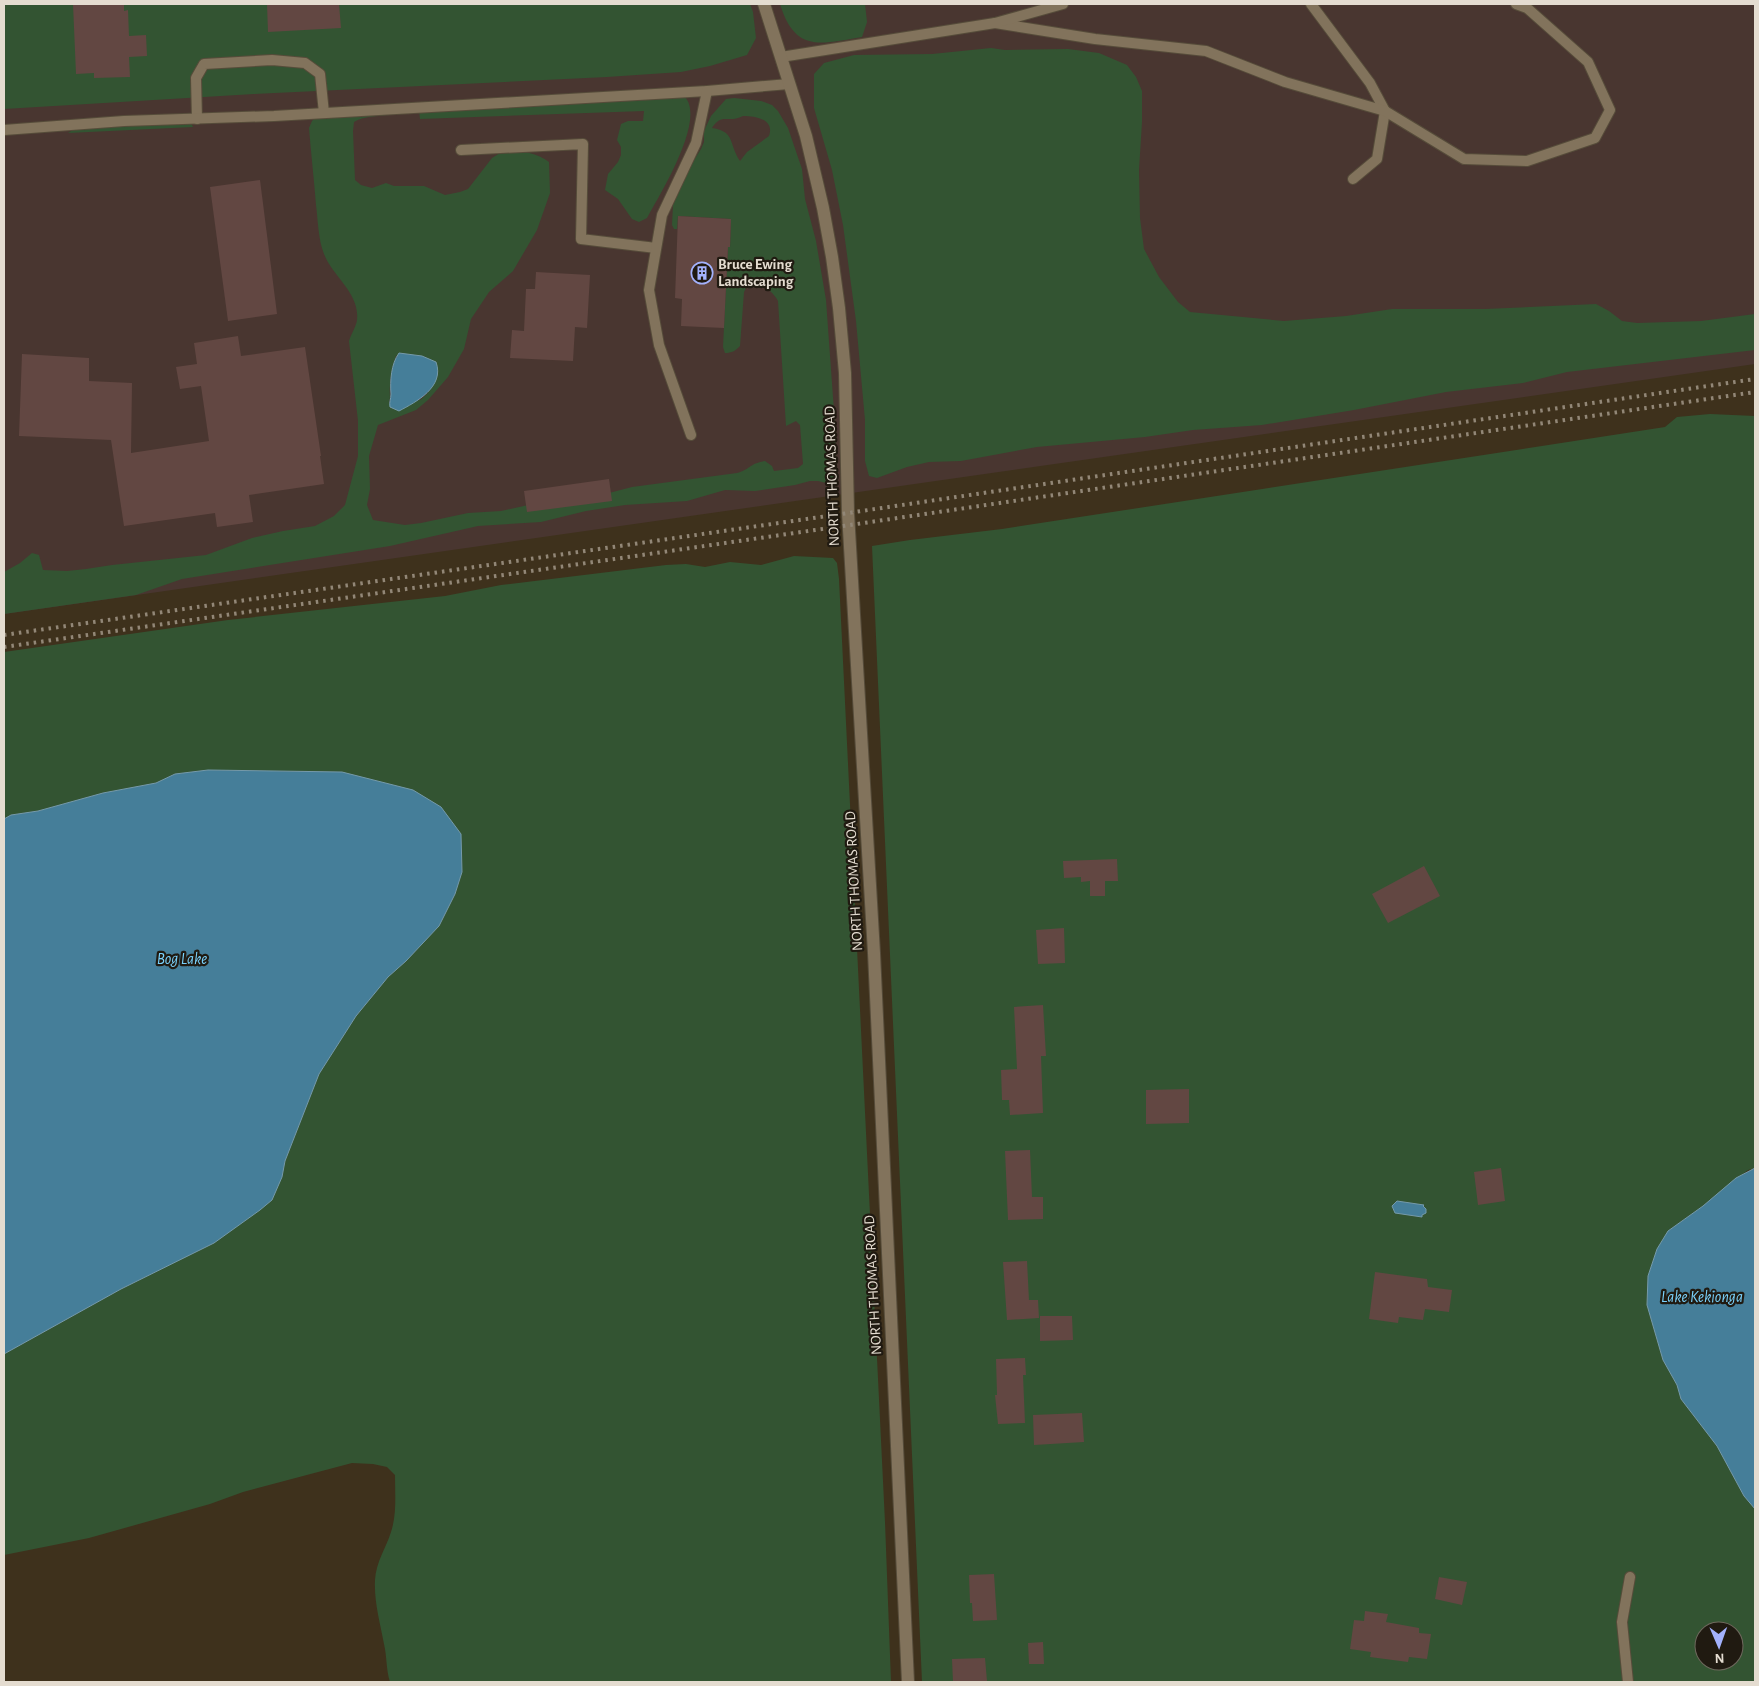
<svg xmlns="http://www.w3.org/2000/svg" width="1759" height="1686" font-family="'Alegreya Sans',sans-serif">
  <style>
    .industrial { fill: #493630 }
    .green { fill: #335432; fill-rule: evenodd }
    .water { fill: #457e99; stroke: #759aaa }
    .building { fill: #624742 }
    .lines { fill: none; stroke-linecap: round; stroke-linejoin: round }
    .service-casing { stroke: #564c3a; stroke-width: 12 }
    .secondary-casing { stroke: #564c3a; stroke-width: 14 }
    .service { stroke: #82735c; stroke-width: 10 }
    .secondary { stroke: #82735c; stroke-width: 12 }
    .rail { stroke: #928777; stroke-width: 4; stroke-dasharray: 2.5 5; stroke-linecap: butt }
    .labels { text-anchor: middle; dominant-baseline: central; stroke-width: 4.5; stroke-linejoin: round; paint-order: stroke }
    .poi-label { font-size: 15px; font-weight: bold; fill: #e4dcd0; stroke: #201a11; text-anchor: start }
    .street-label { font-size: 15px; fill: #e4dcd0; stroke: #201a11 }
    .water-label { font-size: 16px; font-style: italic; fill: #7ad2fc; stroke: #201a11 }
  </style>
  <rect width="100%" height="100%" fill="#3e311c"/>
  <!-- industrial -->
  <path class="industrial" d="M4,4H1755V364L4,614Z"/>
  <!-- green -->
  <g class="green">
    <path d="M4,4H750L753,12L756,38L747,55L710,66L681,72L607,77L254,94L4,109Z"/>
    <path d="M780,4H865L867,22L862,37C820,44 795,53 780,4Z"/>
    <path d="M991,48L1005,50L1068,49L1099,53L1127,65L1136,77L1142,91V122L1139,170L1140,218L1144,249L1159,277L1178,302L1190,312L1284,321L1346,316L1392,309H1485L1596,304L1609,311L1622,321L1637,323L1701,321L1755,314V350L1567,372L1523,383L1446,392L1354,410L1262,425L1193,430L1145,437L1037,447L961,461L929,462L907,467L877,478L869,476L865,461V420L856,321L843,225L832,170L814,108V74L824,63L854,55L932,54Z"/>
    <path d="M685,97C706,120 660,194 647,218L639,222L632,219L618,199L605,190L608,174L618,162L621,155V147L617,140L621,124L628,121H643L644,111L420,119L419,110Z"/>
    <path d="M734,98L761,101L772,105L778,111L788,128L802,169L805,199L816,241L826,300L835,425L836,472L833,479L826,483L818,481H810L795,485L755,491L725,490L687,501L625,505L586,511L541,522L478,526L390,546L182,579L136,595L4,614V572L20,563L32,553L39,555L43,570L67,571L86,569L112,565L206,555L252,538L283,531L315,526L334,516L345,505L358,456V421L349,341C351,334 356,327 357,320C360,293 333,277 324,254C318,239 318,220 316,205C314,179 311,154 309,128L312,121L320,113L392,114C380,117 365,115 354,122L353,131L355,180L361,185L372,188L386,183L394,186H424L445,195L460,192L468,189L492,158L505,150C519,150 537,153 549,162L550,193L537,230L513,271L489,292L471,319L464,349L448,377L428,400L416,410L378,425L369,456L370,489L367,505L373,520L405,525L421,523L468,513L501,511L533,504L609,493L632,487L737,473C749,470 750,463 765,461L772,466L774,471L798,468L803,464L800,425L796,421L786,426L778,301C771,289 761,283 747,286L744,292L740,346C735,351 732,353 725,353L723,347L728,247H730L731,219L678,216L677,229H674L672,225L673,205L691,165L701,149L704,142V131L711,116L726,99ZM743,116C755,116 775,119 769,136L747,152L740,161C728,143 736,132 712,128C722,112 728,124 743,116ZM403,353L410,356H422L437,366C438,379 431,392 420,400L389,403C391,397 389,392 390,386C390,376 393,365 396,356Z"/>
    <path d="M190,121L193,127L68,133L85,122Z"/>
    <path d="M1710,414L1755,416V1168L1748,1170L1703,1206L1668,1231L1648,1276L1647,1305L1663,1360L1677,1385L1681,1399L1717,1446L1744,1496L1755,1509V1682H922L872,546L910,540L1002,529L1665,427L1677,417ZM1704,1631H1734V1661H1704Z"/>
    <path d="M794,556L833,558L837,563L839,579L885,1522L891,1682H390C386,1669 387,1657 384,1644C380,1622 374,1602 375,1580C376,1562 386,1548 391,1532C397,1514 395,1494 395,1475L387,1467L373,1464L352,1463L243,1492L210,1504L89,1538L4,1555V1354L121,1289L214,1243L282,1177L285,1161L319,1074L356,1016L388,977L406,961L439,926L455,894L462,872L461,834L342,772L208,770L175,774L156,783L103,793L38,811L11,815L4,819V652L228,620L445,596L501,585L666,565L686,564L705,567L730,562L761,565Z"/>
  </g>
  <!-- water -->
  <g class="water">
    <path d="M399,353L422,356L436,362C445,387 416,402 399,411L390,407C389,402 391,399 391,394C390,381 391,364 399,353Z"/>
    <path d="M208,770L342,772L413,790L441,807L461,834L462,872L455,894L439,926L406,961L388,977L356,1016L319,1074L285,1161L282,1177L272,1200L260,1210L214,1243L121,1289L4,1354V819L11,815L38,811L103,793L156,783L175,774Z"/>
    <path d="M1755,1168V1509L1744,1496L1717,1446L1681,1399L1677,1385L1663,1360L1647,1305L1648,1276L1657,1249L1668,1231L1703,1206L1736,1178Z"/>
    <path d="M1397,1201L1424,1205L1423,1206L1426,1209V1213L1422,1215V1217L1395,1213L1392,1206Z"/>
  </g>
  <!-- building -->
  <g class="building">
    <path d="M73,4H124V11L128,10L129,36L146,35L147,56L129,57L130,77L94,78V73L76,74Z"/>
    <path d="M267,4H339L341,28L268,32Z"/>
    <path d="M260,180L277,314L228,321L210,187Z"/>
    <path d="M678,216L731,219L730,247H728L724,328L681,326L682,299L675,298Z"/>
    <path d="M536,272L590,275L587,328L575,327L573,361L510,358L512,330L524,331L526,289H535Z"/>
    <path d="M238,336L241,356L305,347L321,456H320L324,484L249,495L253,522L217,527L215,513L124,526L111,440L19,436L22,354L89,358V381L132,383L131,453L209,441L201,386L180,389L176,367L197,364L194,343Z"/>
    <path d="M609,479L612,501L527,512L524,491Z"/>
    <path d="M1117,859L1118,881H1105V896H1090V881L1081,882V877L1064,878L1063,861Z"/>
    <path d="M1424,866L1440,896L1388,923L1372,894Z"/>
    <path d="M1064,928L1065,963L1038,964L1036,930Z"/>
    <path d="M1043,1005L1046,1056H1041L1043,1113L1010,1115L1009,1100H1002L1001,1070L1017,1069L1014,1007Z"/>
    <path d="M1189,1089V1123L1146,1124V1090Z"/>
    <path d="M1030,1150L1032,1197H1043V1219L1008,1220L1005,1151Z"/>
    <path d="M1501,1168L1505,1201L1478,1205L1474,1172Z"/>
    <path d="M1027,1261L1029,1300H1038L1039,1318L1007,1320L1003,1262Z"/>
    <path d="M1375,1272L1427,1279L1428,1287L1452,1290L1449,1312L1425,1309L1423,1320L1399,1317L1398,1323L1369,1319Z"/>
    <path d="M1040,1316H1072L1073,1340L1040,1341Z"/>
    <path d="M1025,1358L1026,1375H1023L1025,1423L998,1424L995,1395H997L996,1359Z"/>
    <path d="M1082,1413L1084,1442L1034,1445L1033,1415Z"/>
    <path d="M994,1574L997,1620L973,1621L972,1603H970L969,1575Z"/>
    <path d="M1439,1577L1467,1582L1462,1605L1435,1599Z"/>
    <path d="M1365,1611L1388,1614L1386,1622L1419,1628V1633L1431,1634L1427,1659L1409,1657L1408,1662L1370,1657L1371,1652L1350,1649L1354,1620L1364,1621Z"/>
    <path d="M1043,1642L1044,1664H1029L1028,1643Z"/>
    <path d="M985,1658L987,1681L953,1682L952,1659Z"/>
  </g>
  <g class="lines">
    <!-- service casing -->
    <g class="service-casing">
      <g id="service">
        <path d="M1311,4L1370,83L1385,111L1377,159L1353,179"/>
        <path d="M995,23L1095,39L1206,51L1285,82L1385,111L1464,159L1527,161L1595,138L1610,110L1588,62L1527,8L1516,4"/>
        <path d="M781,57L995,23L1063,4"/>
        <path d="M197,119L196,78L204,64L272,60L305,63L320,74L324,113"/>
        <path d="M4,130L124,121L274,116L707,91L789,84"/>
        <path d="M461,150L583,144L581,239L656,248"/>
        <path d="M691,435L659,345L649,290L662,215L696,143L707,91"/>
        <path d="M1628,1682L1622,1622L1630,1577"/>
      </g>
    </g>
    <!-- secondary casing -->
    <g class="secondary-casing">
      <path id="secondary" d="M764,4L806,136L823,208L832,257L839,308L845,373L848,513L874,953L908,1682"/>
    </g>
    <!-- service -->
    <use href="#service" class="service"/>
    <!-- secondary -->
    <use href="#secondary" class="secondary"/>
    <!-- rail -->
    <g class="rail">
      <path d="M4,635L848,513L1755,379"/>
      <path d="M4,647L850,525L1755,392"/>
    </g>
  </g>
  <!-- icons -->
  <defs>
    <g id="building-ring" transform="scale(1.125)"><circle r="9.5" fill="#201a11" stroke="#a3b2fd" stroke-width="1.5"/><path d="M-4-6H4V6H1V3H-1V6H-4ZM-2.5-4.3h1.7v1.8h-1.7ZM.8-4.3h1.7v1.8H.8ZM-2.5-1h1.7V.8h-1.7ZM.8-1h1.7V.8H.8Z" fill="#a3b2fd"/></g>
  </defs>
  <g fill-rule="evenodd">
    <use href="#building-ring" x="702" y="273"/>
  </g>
  <g class="labels">
    <!-- poi labels -->
    <g class="poi-label">
      <text x="718" y="264">Bruce Ewing<tspan x="718" dy="17">Landscaping</tspan></text>
    </g>
    <!-- street labels -->
    <g class="street-label">
      <text transform="translate(832 476) rotate(-92)">NORTH THOMAS ROAD</text>
      <text transform="translate(854 881) rotate(-93)">NORTH THOMAS ROAD</text>
      <text transform="translate(873 1285) rotate(-93)">NORTH THOMAS ROAD</text>
    </g>
    <!-- water labels -->
    <g class="water-label">
      <text x="182" y="959">Bog Lake</text>
      <text x="1702" y="1297">Lake Kekionga</text>
    </g>
  </g>
  <!-- border -->
  <rect width="1759" height="1686" fill="none" stroke="#e4dcd0" stroke-width="10"/>
  <!-- north arrow -->
  <g transform="translate(1719 1646) rotate(178)"><circle r="24" fill="#201a11" stroke="#6e685d"/>
  <path d="M0-4L9 19L0 12L-9 19Z" fill="#a3b2fd"/>
  <text y="-8" font-size="14" font-weight="bold" text-anchor="middle" fill="#e4dcd0">N</text>
  </g>
</svg>
